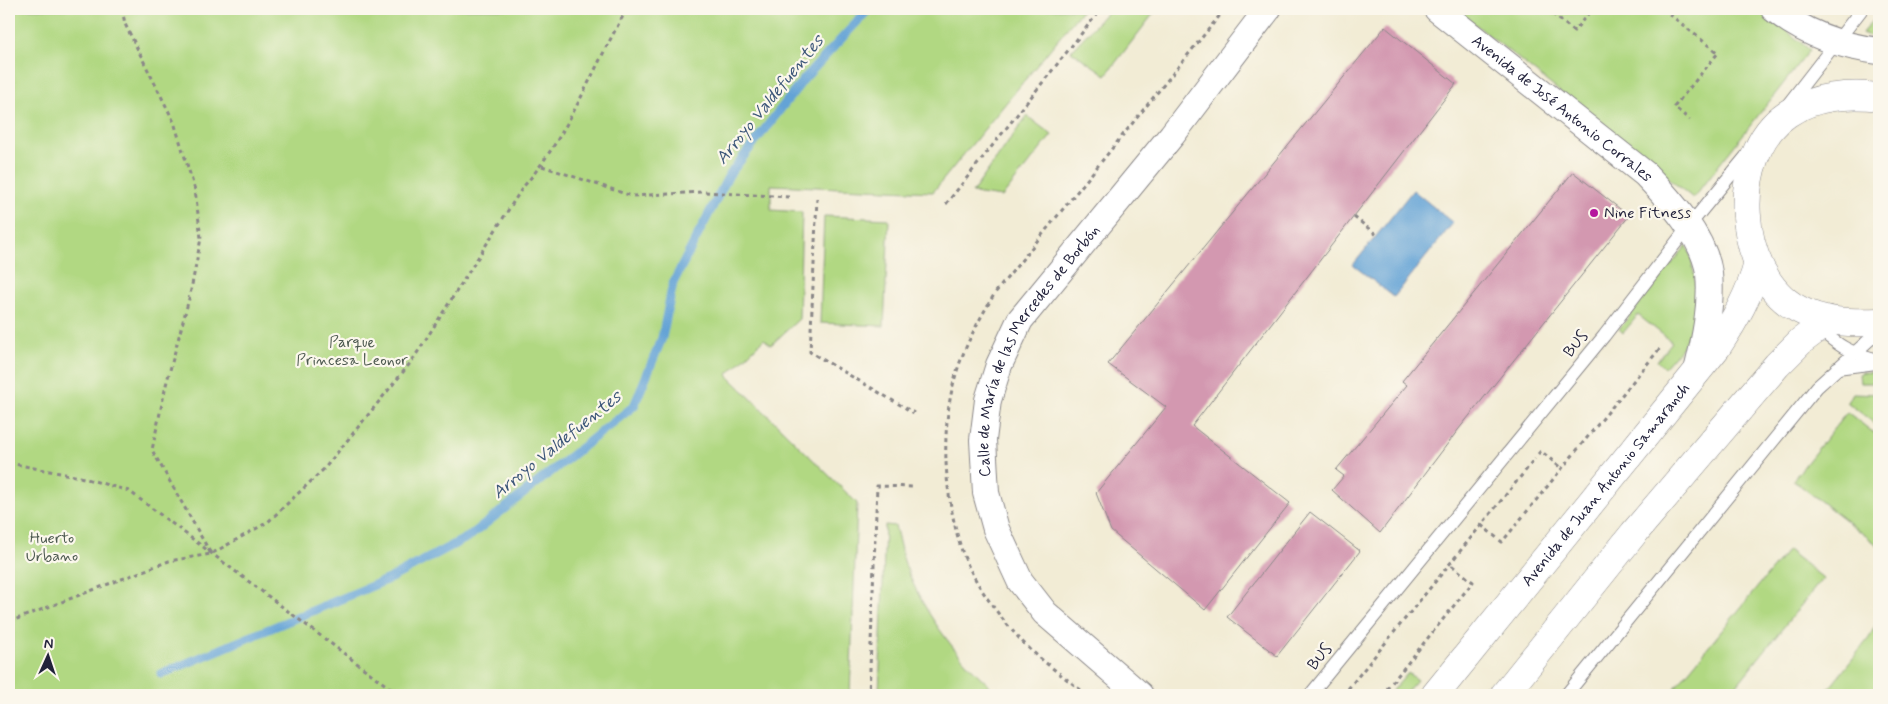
<svg xmlns="http://www.w3.org/2000/svg" width="1888" height="704" font-family="Mynerve,sans-serif">
  <style>
    .green { fill: #b1d882; stroke: #6a7d5e }
    .water { fill: #64a3d6; stroke: #436288 }
    .lines { fill: none; stroke-linecap: round; stroke-linejoin: round }
    .stream { stroke: #64a3d6; stroke-width: 9 }
    .building { fill: #d398b0 }
    .lane-casing { stroke: #8a8788; stroke-width: 14 }
    .street-casing { stroke: #8a8788; stroke-width: 28 }
    .secondary-casing { stroke: #8a8788; stroke-width: 29 }
    .path { stroke: #8a8788; stroke-width: 3; stroke-dasharray: 4 4; stroke-linecap: butt }
    .lane { stroke: #fff; stroke-width: 12 }
    .street { stroke: #fff; stroke-width: 26 }
    .secondary { stroke: #fff; stroke-width: 28 }
    .poi-dot { fill: #b5179e; stroke: #fbf7ec; stroke-width: 2 }
    .labels { text-anchor: middle; dominant-baseline: central; stroke-width: 4.5; stroke-linejoin: round; paint-order: stroke }
    .street-label { font-size: 16px; fill: #22223b; stroke: #fbf7ec }
    .poi-label { font-size: 16px; fill: #22223b; stroke: #fbf7ec; text-anchor: start }
    .park-label { font-size: 16px; fill: #4d5950; stroke: #fbf7ec }
    .water-label { font-size: 18px; font-style: italic; fill: #3c5679; stroke: #fbf7ec }
  </style>
  <rect width="100%" height="100%" fill="#fbf7ec"/>
  <filter id="ink" filterUnits="userSpaceOnUse"><feTurbulence type="fractalNoise" baseFrequency=".02" numOctaves="2"/><feDisplacementMap in="SourceGraphic" scale="10" xChannelSelector="R" yChannelSelector="G"/><feConvolveMatrix kernelMatrix="1 2 1 2 8 2 1 2 1" color-interpolation-filters="sRGB"/></filter>
  <filter id="wash" filterUnits="userSpaceOnUse"><feTurbulence type="fractalNoise" baseFrequency=".0096" numOctaves="4" result="noise"/><feDisplacementMap in="SourceGraphic" scale="20" xChannelSelector="R" yChannelSelector="G"/><feGaussianBlur stdDeviation="1.12" result="paint"/><feColorMatrix in="noise" values="0 0 0 0 0 0 0 0 0 0 0 0 0 0 0 0 0 1.4 0 .05"/><feComposite in="paint" operator="in"/></filter>
  <g filter="url(#wash)">
    <rect width="100%" height="100%" fill="#f2ecd5"/>
    <!-- green -->
    <g class="green">
      <path d="M9,9H1083L933,192L771,185V210L802,212L799,319L771,345L764,339L727,375L857,503L850,695H9Z"/>
      <path d="M1110,9H1157L1106,75L1071,51Z"/>
      <path d="M1456,9H1760L1810,50L1693,198Z"/>
      <path d="M1879,12V38H1875L1862,33Z"/>
      <path d="M1027,116L1052,135L1002,197L972,193Z"/>
      <path d="M824,216L889,219L884,326L820,323Z"/>
      <path d="M1687,245C1697,273 1701,316 1684,343C1679,352 1671,360 1664,368L1657,361L1672,342L1638,315L1623,333L1619,329Z"/>
      <path d="M1863,372L1879,373V383H1860L1859,374Z"/>
      <path d="M1853,393L1879,394V427L1847,402Z"/>
      <path d="M1847,412L1879,437V546L1793,480Z"/>
      <path d="M885,525L895,526C899,539 901,554 906,567C926,618 959,660 1000,695H879Z"/>
      <path d="M1788,550L1823,578L1729,695H1669Z"/>
      <path d="M1879,618V695H1824L1869,638Z"/>
      <path d="M1408,673L1417,680L1404,695H1389Z"/>
    </g>
    <!-- water -->
    <path class="water" d="M1413,190L1453,223L1394,297L1353,265Z"/>
    <g class="lines">
      <!-- stream -->
      <path class="stream" d="M161,674L391,578L470,536L634,406L662,338L673,283L729,175L804,79L869,9"/>
    </g>
    <g id="blocks">
      <!-- building -->
      <g class="building">
        <path d="M1385,27L1456,84L1192,426L1290,503L1205,610L1111,531L1096,493L1166,407L1108,364Z"/>
        <path d="M1573,172L1629,216L1458,430L1380,533L1332,490L1344,476L1336,470L1407,385L1402,381Z"/>
        <path d="M1310,512L1360,551L1277,656L1227,617Z"/>
      </g>
    </g>
  </g>
  <g filter="url(#ink)">
    <use href="#blocks" fill-opacity="0" stroke="#8a8788" stroke-width="1"/>
    <g class="lines">
      <!-- lane casing -->
      <g class="lane-casing">
        <g id="lane">
          <path d="M1786,107L1862,9"/>
          <path d="M1817,327C1840,347 1849,353 1879,360"/>
          <path d="M1837,368L1876,363"/>
          <path d="M1310,695L1604,336L1688,227L1748,154"/>
          <path d="M1566,695L1817,387L1879,331"/>
        </g>
      </g>
      <!-- street casing -->
      <g class="street-casing">
        <g id="street">
          <path id="s1" d="M1437,9L1645,174C1669,199 1704,237 1709,273C1712,305 1705,339 1697,371"/>
          <path d="M1774,9C1805,34 1840,46 1879,51"/>
          <path id="s2" d="M1140,695L1045,613L1020,581L996,529L986,493L983,440L988,400L999,365L1020,320L1172,135L1268,9"/>
        </g>
      </g>
      <!-- secondary casing -->
      <g class="secondary-casing">
        <g id="secondary">
          <path d="M1879,97C1850,93 1813,96 1787,114C1728,154 1735,275 1798,309C1823,323 1851,323 1879,322"/>
          <path id="s3" d="M1435,695L1717,347C1735,320 1750,294 1758,263"/>
          <path d="M1504,695L1634,533L1777,365L1801,341L1829,320"/>
        </g>
      </g>
      <!-- path -->
      <g class="path">
        <path d="M122,9L125,24L174,122L195,190L201,238L190,295L166,385L152,450L211,554"/>
        <path d="M1546,9L1574,31L1592,9"/>
        <path d="M1663,9L1718,53L1674,107L1690,120"/>
        <path d="M542,166L632,196L703,192L789,197"/>
        <path d="M817,198L810,352L914,413"/>
        <path d="M946,204L1101,9"/>
        <path d="M1354,217L1377,235"/>
        <path d="M1538,454L1541,451L1562,469"/>
        <path d="M9,463L80,477L129,491L399,695"/>
        <path d="M1481,525L1502,542L1661,347"/>
        <path d="M9,622L169,561L211,554L268,522L324,469L412,361L523,187C569,135 592,69 627,9"/>
        <path d="M869,695L877,486L914,487"/>
        <path d="M1087,695C1065,677 1039,660 1020,639C999,617 972,580 962,551C944,495 939,428 957,371C966,343 980,318 995,293L1225,9"/>
        <path d="M1343,695L1535,459"/>
        <path d="M1382,695L1473,582L1450,564"/>
      </g>
      <!-- lane -->
      <use href="#lane" class="lane"/>
      <!-- street -->
      <use href="#street" class="street"/>
      <!-- secondary -->
      <use href="#secondary" class="secondary"/>
    </g>
  </g>
  <!-- markers -->
  <circle class="poi-dot" cx="1594" cy="213" r="5"/>
  <g class="labels">
    <!-- street labels -->
    <g class="street-label">
      <text stroke="none"><textPath href="#s1" startOffset="160">Avenida de José Antonio Corrales</textPath></text>
      <text transform="translate(1576 344) rotate(-51)">BUS</text>
      <text stroke="none"><textPath href="#s2" startOffset="419">Calle de María de las Mercedes de Borbón</textPath></text>
      <text stroke="none"><textPath href="#s3" startOffset="271">Avenida de Juan Antonio Samaranch</textPath></text>
      <text transform="translate(1320 657) rotate(-51)">BUS</text>
    </g>
    <!-- poi labels -->
    <g class="poi-label">
      <text x="1604" y="213">Nine Fitness</text>
    </g>
    <!-- park labels -->
    <g class="park-label">
      <text x="352" y="342">Parque<tspan x="352" dy="18">Princesa Leonor</tspan></text>
      <text x="52" y="538">Huerto<tspan x="52" dy="18">Urbano</tspan></text>
    </g>
    <!-- water labels -->
    <g class="water-label">
      <text transform="translate(770 100) rotate(-51)">Arroyo Valdefuentes</text>
      <text transform="translate(557 445) rotate(-39)">Arroyo Valdefuentes</text>
    </g>
  </g>
  <!-- margin -->
  <rect width="1888" height="704" fill="none" stroke="#fbf7ec" stroke-width="30"/>
  <!-- north arrow -->
  <g transform="translate(48 656) rotate(3)" stroke="#fbf7ec" stroke-width="4" paint-order="stroke">
  <path d="M0-4L9 19L0 12L-9 19Z" fill="#22223b"/>
  <text y="-8" font-size="14" font-weight="bold" text-anchor="middle" fill="#22223b">N</text>
  </g>
</svg>
